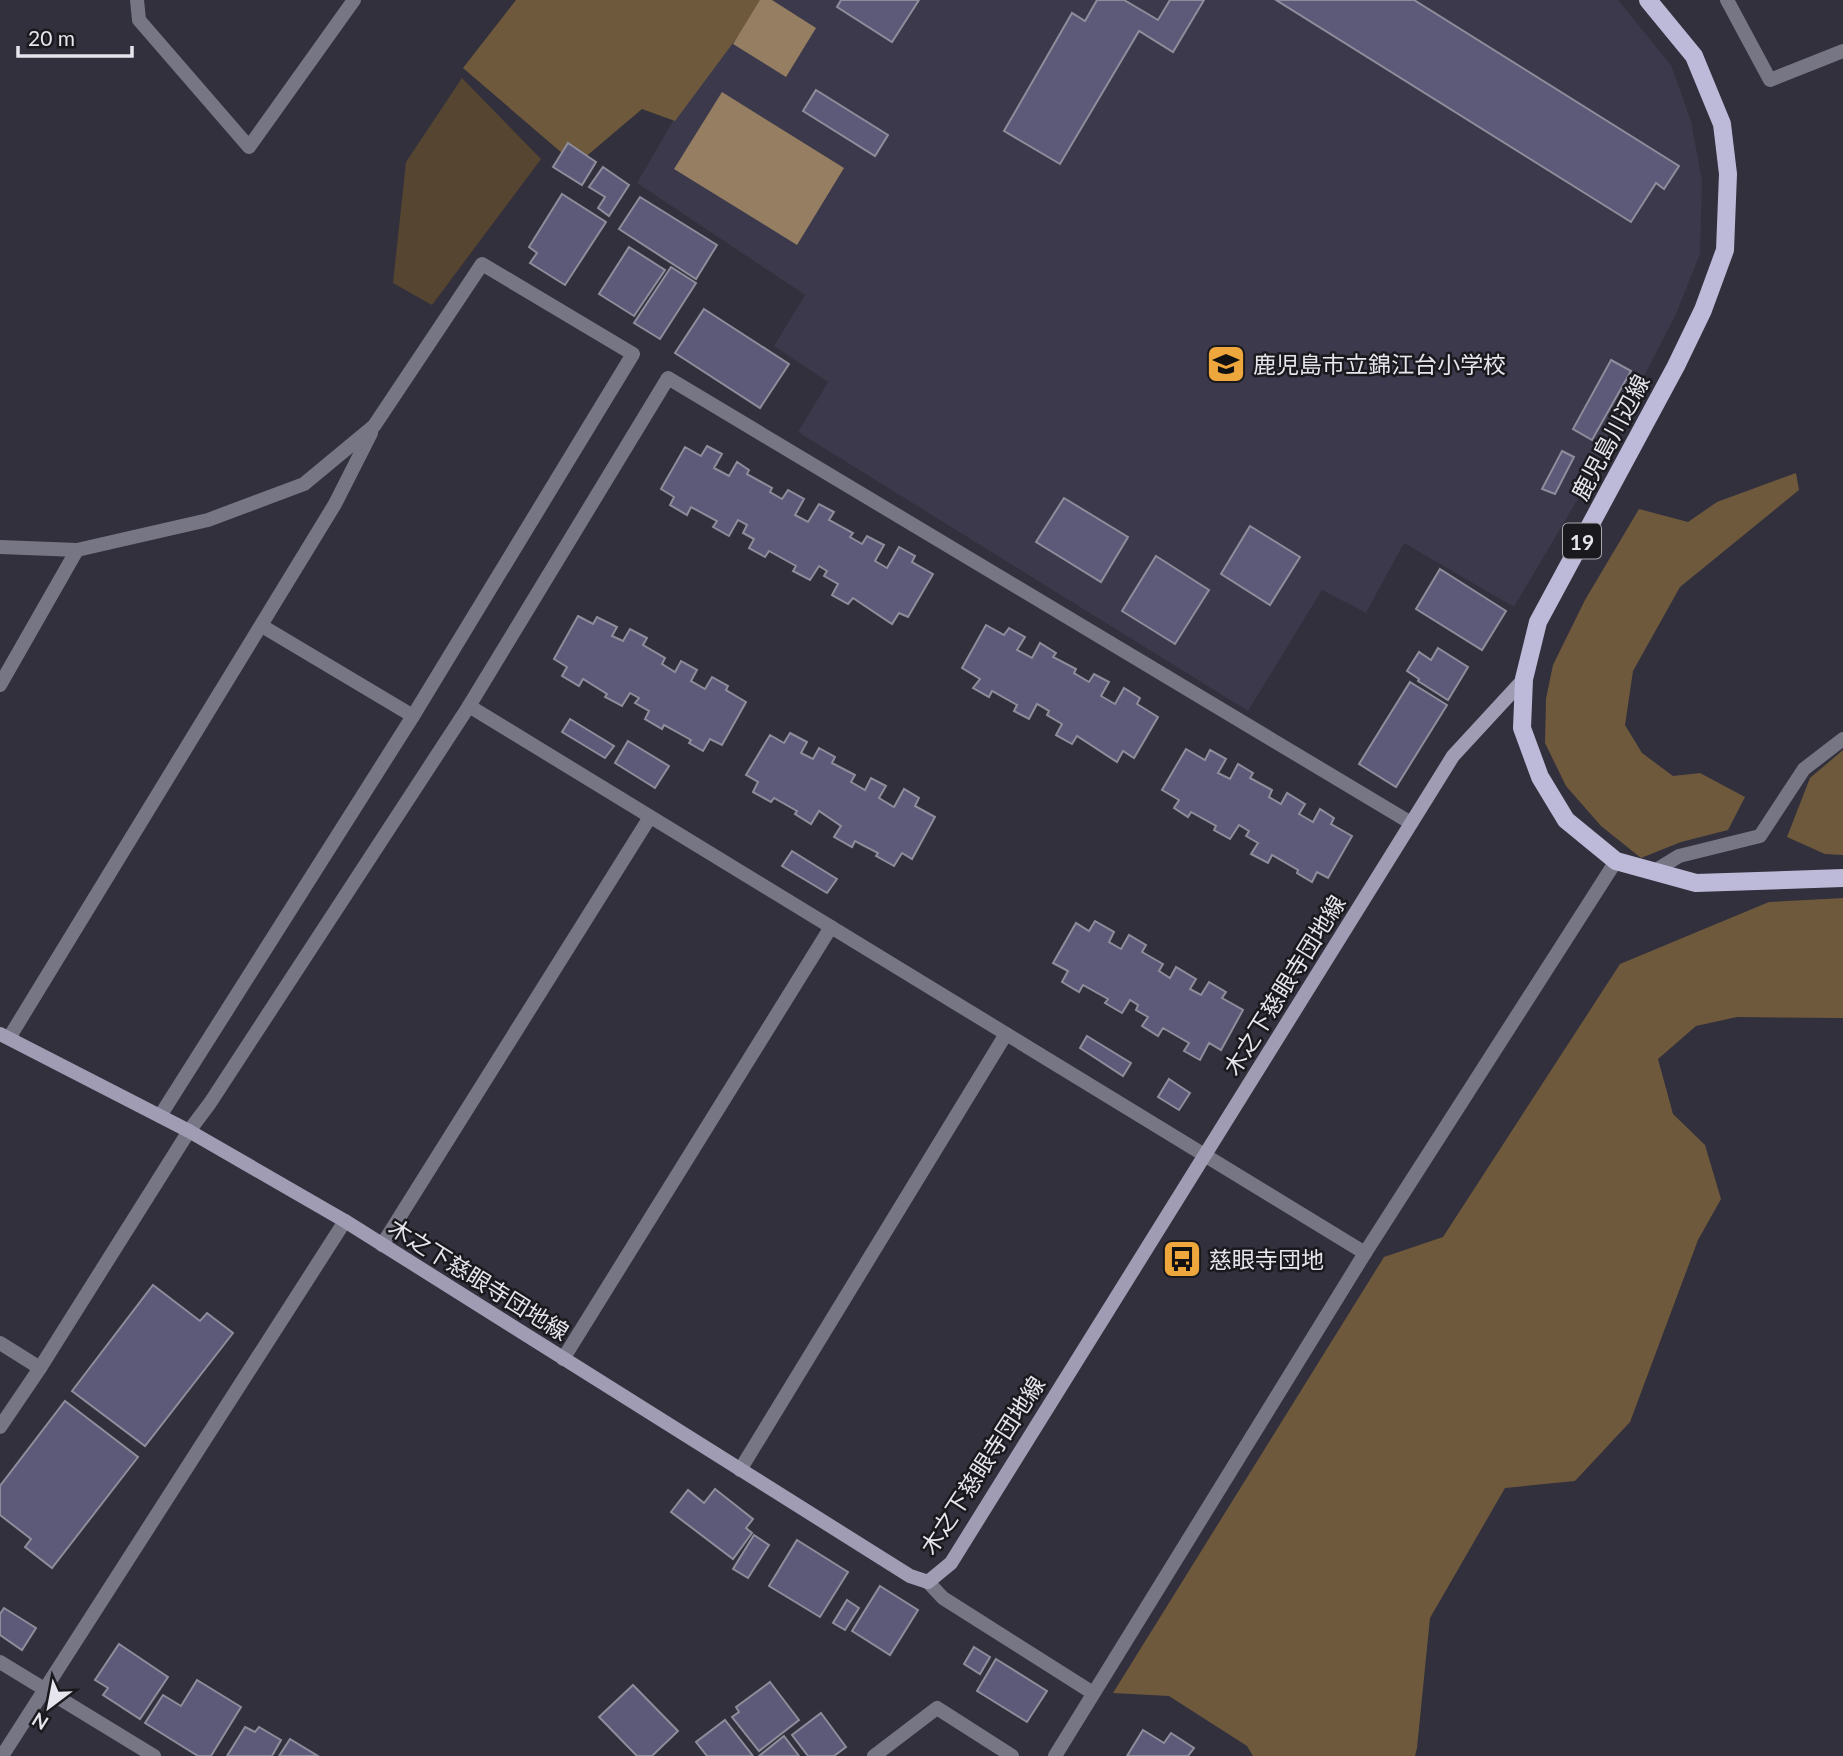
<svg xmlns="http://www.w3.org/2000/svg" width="1843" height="1756" font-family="Lato,'Noto Sans JP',sans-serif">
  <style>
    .built { fill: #3b394b }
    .green { fill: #564530 }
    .forest { fill: #6f593d }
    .water { fill: #957e61 }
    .building { fill: #5d5979; stroke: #8e8d9b; stroke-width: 2 }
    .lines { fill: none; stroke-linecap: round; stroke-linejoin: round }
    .street { stroke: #777685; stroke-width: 14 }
    .secondary { stroke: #9f9cb4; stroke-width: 14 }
    .primary { stroke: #bdbad9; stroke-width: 18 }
    .labels { text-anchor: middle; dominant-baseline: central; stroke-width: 5; stroke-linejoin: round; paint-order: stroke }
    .shield { fill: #19191e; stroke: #a8a8af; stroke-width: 2 }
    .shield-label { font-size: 21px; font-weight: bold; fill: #e6e5ed }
    .poi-label { font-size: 23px; fill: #e6e5ed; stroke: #19191e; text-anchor: start }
    .street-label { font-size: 23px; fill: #e6e5ed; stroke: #19191e }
  </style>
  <rect width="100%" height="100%" fill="#31303c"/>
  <!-- built -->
  <path class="built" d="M743,0H1618L1671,65L1691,121L1702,180L1700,254L1676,314L1640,384L1585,487L1514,607L1404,543L1366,613L1322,590L1248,711L798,432L828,382L774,346L805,295L637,183Z"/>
  <!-- green -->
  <path class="green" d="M462,78L541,159L432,305L393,283L406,162Z"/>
  <!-- forest -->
  <g class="forest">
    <path d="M516,0H765L675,121L642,109L576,165L463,68Z"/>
    <path d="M1796,473L1799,490L1680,587L1633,671L1625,725L1642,753L1673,776L1700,773L1745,797L1728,830L1681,842L1641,858L1601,826L1566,786L1545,743L1546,699L1553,665L1585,600L1639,509L1688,522L1717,502Z"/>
    <path d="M1843,750V855L1825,854L1787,837L1810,778Z"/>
    <path d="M1843,898V1018L1737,1017L1696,1026L1658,1059L1673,1114L1705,1145L1721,1199L1698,1240L1630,1422L1575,1481L1505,1488L1430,1618L1417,1748L1415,1756H1253L1247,1746L1169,1696L1113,1693L1384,1257L1443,1237L1620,964L1769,902Z"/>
  </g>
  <!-- water -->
  <g class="water">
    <path d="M760,0H772L816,28L786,77L733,44Z"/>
    <path d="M722,92L844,168L797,245L674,169Z"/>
  </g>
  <!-- building -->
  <g class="building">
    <path d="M841,0H919L892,42L837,7Z"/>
    <path d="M1097,0H1124L1158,20L1170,0H1204L1173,52L1139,31L1060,164L1004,131L1072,13L1085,21Z"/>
    <path d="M1276,0H1414L1679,166L1664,189L1656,183L1631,222Z"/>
    <path d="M816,90L888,135L875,156L803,111Z"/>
    <path d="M568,143L596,162L582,185L553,167Z"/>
    <path d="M603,167L629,185L609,216L598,208L605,197L589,187Z"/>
    <path d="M562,194L606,222L565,285L530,263L537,253L529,247Z"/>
    <path d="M640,197L717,245L696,279L619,229Z"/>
    <path d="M629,247L665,270L634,316L599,294Z"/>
    <path d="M671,267L696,283L660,339L634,323Z"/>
    <path d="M704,309L789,364L760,408L675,353Z"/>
    <path d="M1611,360L1631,371L1592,440L1573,429Z"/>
    <path d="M707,446L722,454L714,468L729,476L737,462L749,470L747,474L772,488L770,492L782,499L788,490L804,499L795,515L808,522L819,504L834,512L829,520L853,533L850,537L862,544L867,536L884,545L875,561L887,568L899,547L915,556L912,562L933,574L908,617L899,613L892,624L853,598L848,604L832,595L838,584L824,576L827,571L819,566L810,580L793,571L796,566L769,551L765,557L749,548L754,539L743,533L747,525L738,520L729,536L713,527L717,521L691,507L687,515L670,505L674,497L661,489L685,447L701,456Z"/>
    <path d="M1562,451L1574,457L1555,494L1542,489Z"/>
    <path d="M1064,498L1128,537L1101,582L1036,542Z"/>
    <path d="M1250,526L1300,557L1270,605L1221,574Z"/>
    <path d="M1156,556L1209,590L1175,644L1122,611Z"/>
    <path d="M1440,569L1506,611L1482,650L1416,609Z"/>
    <path d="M578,616L593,624L597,617L617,627L612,636L623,641L630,629L647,638L643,645L665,658L662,664L675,672L681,661L697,670L691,681L705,689L712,677L728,686L726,690L746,702L722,745L710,739L703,751L689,743L691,740L664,725L662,729L645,719L649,711L635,703L639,698L630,693L622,706L605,697L607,694L583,679L579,686L562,676L567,667L554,659Z"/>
    <path d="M986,625L1004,635L1009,628L1025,637L1017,650L1032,658L1040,643L1056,653L1053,657L1076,669L1074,673L1089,682L1094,674L1109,682L1101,696L1115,704L1124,688L1140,698L1137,704L1158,717L1134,758L1123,751L1117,762L1077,736L1072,744L1056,735L1062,724L1047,715L1049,711L1037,704L1029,719L1014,711L1017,705L992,691L989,697L973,688L980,679L962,668Z"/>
    <path d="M1438,648L1468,667L1448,700L1418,681L1419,679L1407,671L1419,652L1431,660Z"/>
    <path d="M1410,682L1447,705L1396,787L1359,764Z"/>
    <path d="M570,719L614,746L605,758L562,732Z"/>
    <path d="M790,733L807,742L801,753L813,759L819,748L835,757L832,763L855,775L851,782L865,790L871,778L886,786L879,798L894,807L904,789L919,798L915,806L935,817L912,859L902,853L894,866L876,856L878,853L855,841L852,847L834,837L841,826L819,811L811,824L795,814L797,811L774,798L771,802L753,792L758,782L746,775L770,735L784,743Z"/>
    <path d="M628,741L669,766L655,788L615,763Z"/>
    <path d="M1186,749L1205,760L1210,750L1226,759L1218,773L1230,779L1238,764L1253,773L1250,778L1272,790L1269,797L1281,804L1287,793L1305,804L1299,814L1313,822L1320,809L1334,818L1331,824L1352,836L1328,878L1317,872L1312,882L1297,873L1298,870L1272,855L1268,863L1251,854L1258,843L1246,836L1249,831L1239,825L1230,839L1214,830L1216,826L1191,812L1188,817L1174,808L1179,800L1162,790Z"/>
    <path d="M792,851L837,879L827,893L782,866Z"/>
    <path d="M1095,921L1114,932L1109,942L1121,949L1129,935L1146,945L1142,952L1163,964L1159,971L1170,978L1176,967L1196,979L1190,989L1201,995L1209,982L1226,992L1222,998L1243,1010L1221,1050L1209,1043L1200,1060L1184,1051L1189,1043L1163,1028L1158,1036L1142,1026L1148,1017L1136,1010L1138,1005L1130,1000L1122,1013L1105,1003L1108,999L1083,985L1079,992L1062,982L1068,971L1053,963L1076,923L1089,931Z"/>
    <path d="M1087,1036L1131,1063L1123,1076L1080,1048Z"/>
    <path d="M1169,1079L1190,1093L1179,1110L1158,1097Z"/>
    <path d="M153,1285L200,1321L207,1313L233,1333L145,1446L72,1391Z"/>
    <path d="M65,1401L138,1457L52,1568L25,1547L31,1539L0,1515V1486Z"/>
    <path d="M715,1489L753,1519L746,1528L752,1533L733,1559L671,1512L688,1490L704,1503Z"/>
    <path d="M754,1535L769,1545L748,1578L733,1569Z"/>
    <path d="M797,1540L848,1572L820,1617L769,1586Z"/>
    <path d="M880,1586L918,1610L890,1655L852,1631Z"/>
    <path d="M847,1600L859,1608L845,1630L833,1623Z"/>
    <path d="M4,1608L36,1628L22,1650L0,1635V1614Z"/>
    <path d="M119,1644L168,1677L140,1719L103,1695L108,1688L95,1680Z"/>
    <path d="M974,1647L990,1657L980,1674L964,1664Z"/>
    <path d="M996,1659L1047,1691L1027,1722L977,1691Z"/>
    <path d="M197,1680L241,1707L211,1756H198L145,1723L163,1695L181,1706Z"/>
    <path d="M770,1682L799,1720L759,1751L732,1717L739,1712L736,1707Z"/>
    <path d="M633,1685L678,1731L652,1756H637L599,1717Z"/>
    <path d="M821,1713L846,1747L834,1756H808L792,1735Z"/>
    <path d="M725,1720L753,1756H707L696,1742Z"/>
    <path d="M245,1727L255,1732L259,1727L281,1740L272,1756H227Z"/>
    <path d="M1143,1730L1164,1743L1171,1733L1194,1748L1188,1756H1127Z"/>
    <path d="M784,1736L799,1756H759Z"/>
    <path d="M290,1739L318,1756H279Z"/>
  </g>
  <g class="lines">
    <!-- street -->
    <g class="street">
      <path d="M137,0L139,20L249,147L354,0"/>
      <path d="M1727,0L1770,80L1843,51"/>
      <path d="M0,547L77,550L208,520L304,484L374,426L482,264L633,354L413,716L160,1116"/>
      <path d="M262,626L413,716"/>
      <path d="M0,685L77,550"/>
      <path d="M469,706L1365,1253"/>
      <path d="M1653,872L1679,856L1760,836L1804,769L1843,739"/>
      <path d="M9,1038L335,504L371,433"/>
      <path d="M382,1245L650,817"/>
      <path d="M0,1343L40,1368"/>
      <path d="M563,1359L831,927"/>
      <path d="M0,1427L40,1368L189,1131L210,1103L469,706L668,378L1411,823"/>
      <path d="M740,1470L1006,1034"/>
      <path d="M928,1582L943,1598L1093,1693"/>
      <path d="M0,1662L154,1756"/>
      <path d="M2,1756L345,1221"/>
      <path d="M874,1756L937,1708L1012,1756"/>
      <path d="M1055,1756L1365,1253L1616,861"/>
    </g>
    <!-- secondary -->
    <path class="secondary" d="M0,1034L189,1131L345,1221L910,1576L928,1582L951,1563L1453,756L1524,679"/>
    <!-- primary -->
    <path class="primary" d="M1648,0L1694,56L1722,124L1728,174L1725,250L1703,310L1676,366L1538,622L1524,679L1522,728L1540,777L1566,820L1616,861L1696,883L1843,878"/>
  </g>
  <!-- icons -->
  <defs>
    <g id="school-square" transform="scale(2.0125)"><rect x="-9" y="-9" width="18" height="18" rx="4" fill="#eea73d" stroke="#19191e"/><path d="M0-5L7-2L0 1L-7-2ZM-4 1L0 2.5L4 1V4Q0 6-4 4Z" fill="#111"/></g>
    <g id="bus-square" transform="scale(2.0125)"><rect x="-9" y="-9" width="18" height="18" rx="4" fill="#eea73d" stroke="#19191e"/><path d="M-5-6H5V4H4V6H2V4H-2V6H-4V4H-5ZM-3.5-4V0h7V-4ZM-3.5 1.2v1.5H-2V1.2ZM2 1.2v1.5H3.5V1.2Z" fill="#111"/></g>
  </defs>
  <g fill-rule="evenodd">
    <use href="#school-square" x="1226" y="364"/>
    <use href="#bus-square" x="1182" y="1259"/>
  </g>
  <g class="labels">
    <!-- shield labels -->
    <rect class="shield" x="1563" y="523.5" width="38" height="35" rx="5"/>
    <g class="shield-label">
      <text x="1582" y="541">19</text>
    </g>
    <!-- poi labels -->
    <g class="poi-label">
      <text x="1253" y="364">鹿児島市立錦江台小学校</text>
      <text x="1209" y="1259">慈眼寺団地</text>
    </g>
    <!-- street labels -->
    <g class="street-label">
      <text transform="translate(1610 437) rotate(-62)">鹿児島川辺線</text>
      <text transform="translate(1284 985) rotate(-58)">木之下慈眼寺団地線</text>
      <text transform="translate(479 1279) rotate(32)">木之下慈眼寺団地線</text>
      <text transform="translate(982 1465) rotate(-57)">木之下慈眼寺団地線</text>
    </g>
  </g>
  <!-- north arrow -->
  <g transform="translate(49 1707) rotate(212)" stroke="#19191e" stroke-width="5" paint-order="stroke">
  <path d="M0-5L12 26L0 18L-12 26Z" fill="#e6e5ed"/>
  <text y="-10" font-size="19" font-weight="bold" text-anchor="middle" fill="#e6e5ed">N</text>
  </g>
  <!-- scale -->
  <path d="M18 46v10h114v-10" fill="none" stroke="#e6e5ed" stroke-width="3.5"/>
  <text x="28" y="46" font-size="21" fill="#e6e5ed" stroke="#19191e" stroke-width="5" paint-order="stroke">20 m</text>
</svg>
